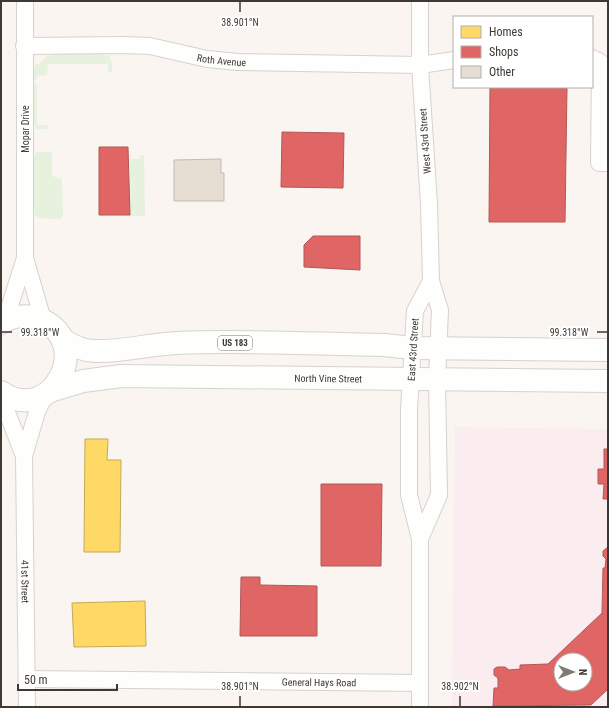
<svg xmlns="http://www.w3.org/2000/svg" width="609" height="708" font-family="'Roboto Condensed',sans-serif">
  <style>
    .commercial { fill: #fbedef; fill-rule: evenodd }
    .green { fill: #e6f1de }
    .homes { fill: #ffd966; stroke: #c5a957 }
    .shops { fill: #e06666; stroke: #af5857; fill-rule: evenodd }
    .building { fill: #e6ded3; stroke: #c0bbb6 }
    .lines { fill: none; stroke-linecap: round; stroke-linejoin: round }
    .minor-casing { stroke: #d6d2cd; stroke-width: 18 }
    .trunk-casing { stroke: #d6d2cd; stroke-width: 24 }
    .minor { stroke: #fefefd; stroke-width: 16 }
    .trunk { stroke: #fefefd; stroke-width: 22 }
    .ticks { fill: none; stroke: #3e3933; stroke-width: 1.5 }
    .labels { text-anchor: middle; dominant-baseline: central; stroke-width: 4; stroke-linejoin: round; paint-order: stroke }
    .shield { fill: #fff; stroke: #787470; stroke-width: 1 }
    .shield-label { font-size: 9px; font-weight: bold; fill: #3e3933 }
    .street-label { font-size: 10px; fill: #3e3933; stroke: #fff }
    .ticks-label { font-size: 10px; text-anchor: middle; fill: #3e3933; stroke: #fff; stroke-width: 4; stroke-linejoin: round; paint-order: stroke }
  </style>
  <rect width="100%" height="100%" fill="#faf5f0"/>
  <!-- commercial -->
  <path class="commercial" d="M455,427L608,429V707H452ZM561,660H585V684H561Z"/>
  <!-- green -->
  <g class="green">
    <path d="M59,53C64,55 66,54 71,53C81,50 98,51 107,57L108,54L112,62V72H108V64H48L47,75L37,76L36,80H33L32,75L36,63L39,65L47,56Z"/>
    <path d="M33,83H36L37,86V125H47L48,127L47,129H37L33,124Z"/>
    <path d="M37,152H52V176L62,179L63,215L60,219L38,218L34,214L33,157Z"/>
    <path d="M141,155H144L145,216H130V159H139Z"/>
  </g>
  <!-- homes -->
  <g class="homes">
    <path d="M85,439H108L107,460H121L120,552H84Z"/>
    <path d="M145,601L146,646L74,647L72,603Z"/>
  </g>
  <!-- shops -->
  <g class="shops">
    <path d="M490,87H567L565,222H489Z"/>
    <path d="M282,132L344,133L343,188L281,187Z"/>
    <path d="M99,147H128L130,215H99Z"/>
    <path d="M313,236H360V270L304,267V245Z"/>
    <path d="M604,449H608V499H603L604,484H598V469H604Z"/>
    <path d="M321,484H382L381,566H321Z"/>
    <path d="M608,547V689L591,705L493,706L494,688H498V678L494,675V669L497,667H505L509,670L520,669V665L548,664L602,613L603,568H605L606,559L603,556V551ZM561,660H585V684H561Z"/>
    <path d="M241,577H260V585L317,586V636H240Z"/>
  </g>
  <!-- building -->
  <path class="building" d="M221,159V173H224V201H174V160Z"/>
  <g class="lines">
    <!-- minor casing -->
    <g class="minor-casing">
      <g id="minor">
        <path d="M25,1V258L43,320"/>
        <path id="s1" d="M24,46L123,45L150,46L207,59L238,62L420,65L454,60"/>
        <path d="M592,58L600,62L599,163H608"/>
        <path d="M5,321L25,258"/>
        <path id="s2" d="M1,397L24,456L27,707"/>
        <path d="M24,456L37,412L45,395"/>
        <path d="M420,539L439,495L437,380L440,310L431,281L429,204L420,65V1"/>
        <path id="s3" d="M27,679L420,683"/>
        <path id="s4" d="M420,707V539L409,495V409L415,311L431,281"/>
      </g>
    </g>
    <!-- trunk casing -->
    <g class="trunk-casing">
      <g id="trunk">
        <path d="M1,323C11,317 24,314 36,318C97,337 53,428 1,392"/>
        <path d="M62,339C72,346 83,351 96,351C123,352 150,344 177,343C245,340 316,344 384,345L412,348L608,350"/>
        <path id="s5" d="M50,391L83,381L121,376L608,381"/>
      </g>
    </g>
    <!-- minor -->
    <use href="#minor" class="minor"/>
    <!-- trunk -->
    <use href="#trunk" class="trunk"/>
  </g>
  <!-- ticks -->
  <path class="ticks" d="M240,2V12M2,332H12M597,332H607M240,696V706M460,696V706"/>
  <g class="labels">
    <!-- shield labels -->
    <rect class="shield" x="218" y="336" width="34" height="14" rx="3"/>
    <g class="shield-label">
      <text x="235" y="343">US 183</text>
    </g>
    <!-- street labels -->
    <g class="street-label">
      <text stroke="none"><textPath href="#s1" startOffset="199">Roth Avenue</textPath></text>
      <text transform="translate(25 129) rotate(-90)">Mopar Drive</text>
      <text transform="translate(425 141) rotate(-94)">West 43rd Street</text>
      <text stroke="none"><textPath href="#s4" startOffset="359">East 43rd Street</textPath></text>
      <text stroke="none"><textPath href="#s5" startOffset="280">North Vine Street</textPath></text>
      <text stroke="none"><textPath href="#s2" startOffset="189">41st Street</textPath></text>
      <text stroke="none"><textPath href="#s3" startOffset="292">General Hays Road</textPath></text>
    </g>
  </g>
  <g class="ticks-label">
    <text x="240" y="26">38.901°N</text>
    <text x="40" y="336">99.318°W</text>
    <text x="569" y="336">99.318°W</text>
    <text x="240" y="690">38.901°N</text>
    <text x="460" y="690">38.902°N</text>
  </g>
  <!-- border -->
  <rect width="609" height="708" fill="none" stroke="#3e3933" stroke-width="4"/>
  <!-- legend -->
  <rect x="453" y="16" width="140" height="72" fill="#ffffff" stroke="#b2b0ad"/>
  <rect x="461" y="26" width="20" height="12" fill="#ffd966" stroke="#b2b0ad"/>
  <text x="489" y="36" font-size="12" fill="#3e3933">Homes</text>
  <rect x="461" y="46" width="20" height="12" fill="#e06666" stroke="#b2b0ad"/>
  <text x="489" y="56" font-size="12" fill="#3e3933">Shops</text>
  <rect x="461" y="66" width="20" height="12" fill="#e6ded3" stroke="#b2b0ad"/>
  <text x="489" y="76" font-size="12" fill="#3e3933">Other</text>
  <!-- north arrow -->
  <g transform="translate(573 672) rotate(90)"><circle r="19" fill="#ffffff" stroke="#b2b0ad"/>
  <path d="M0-3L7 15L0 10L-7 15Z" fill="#807b75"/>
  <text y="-6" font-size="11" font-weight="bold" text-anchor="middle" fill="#3e3933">N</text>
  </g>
  <!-- scale -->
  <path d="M18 684v6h99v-6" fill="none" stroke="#3e3933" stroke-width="2"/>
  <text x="24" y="684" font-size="12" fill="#3e3933" stroke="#ffffff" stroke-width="3" paint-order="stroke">50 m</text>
</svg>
